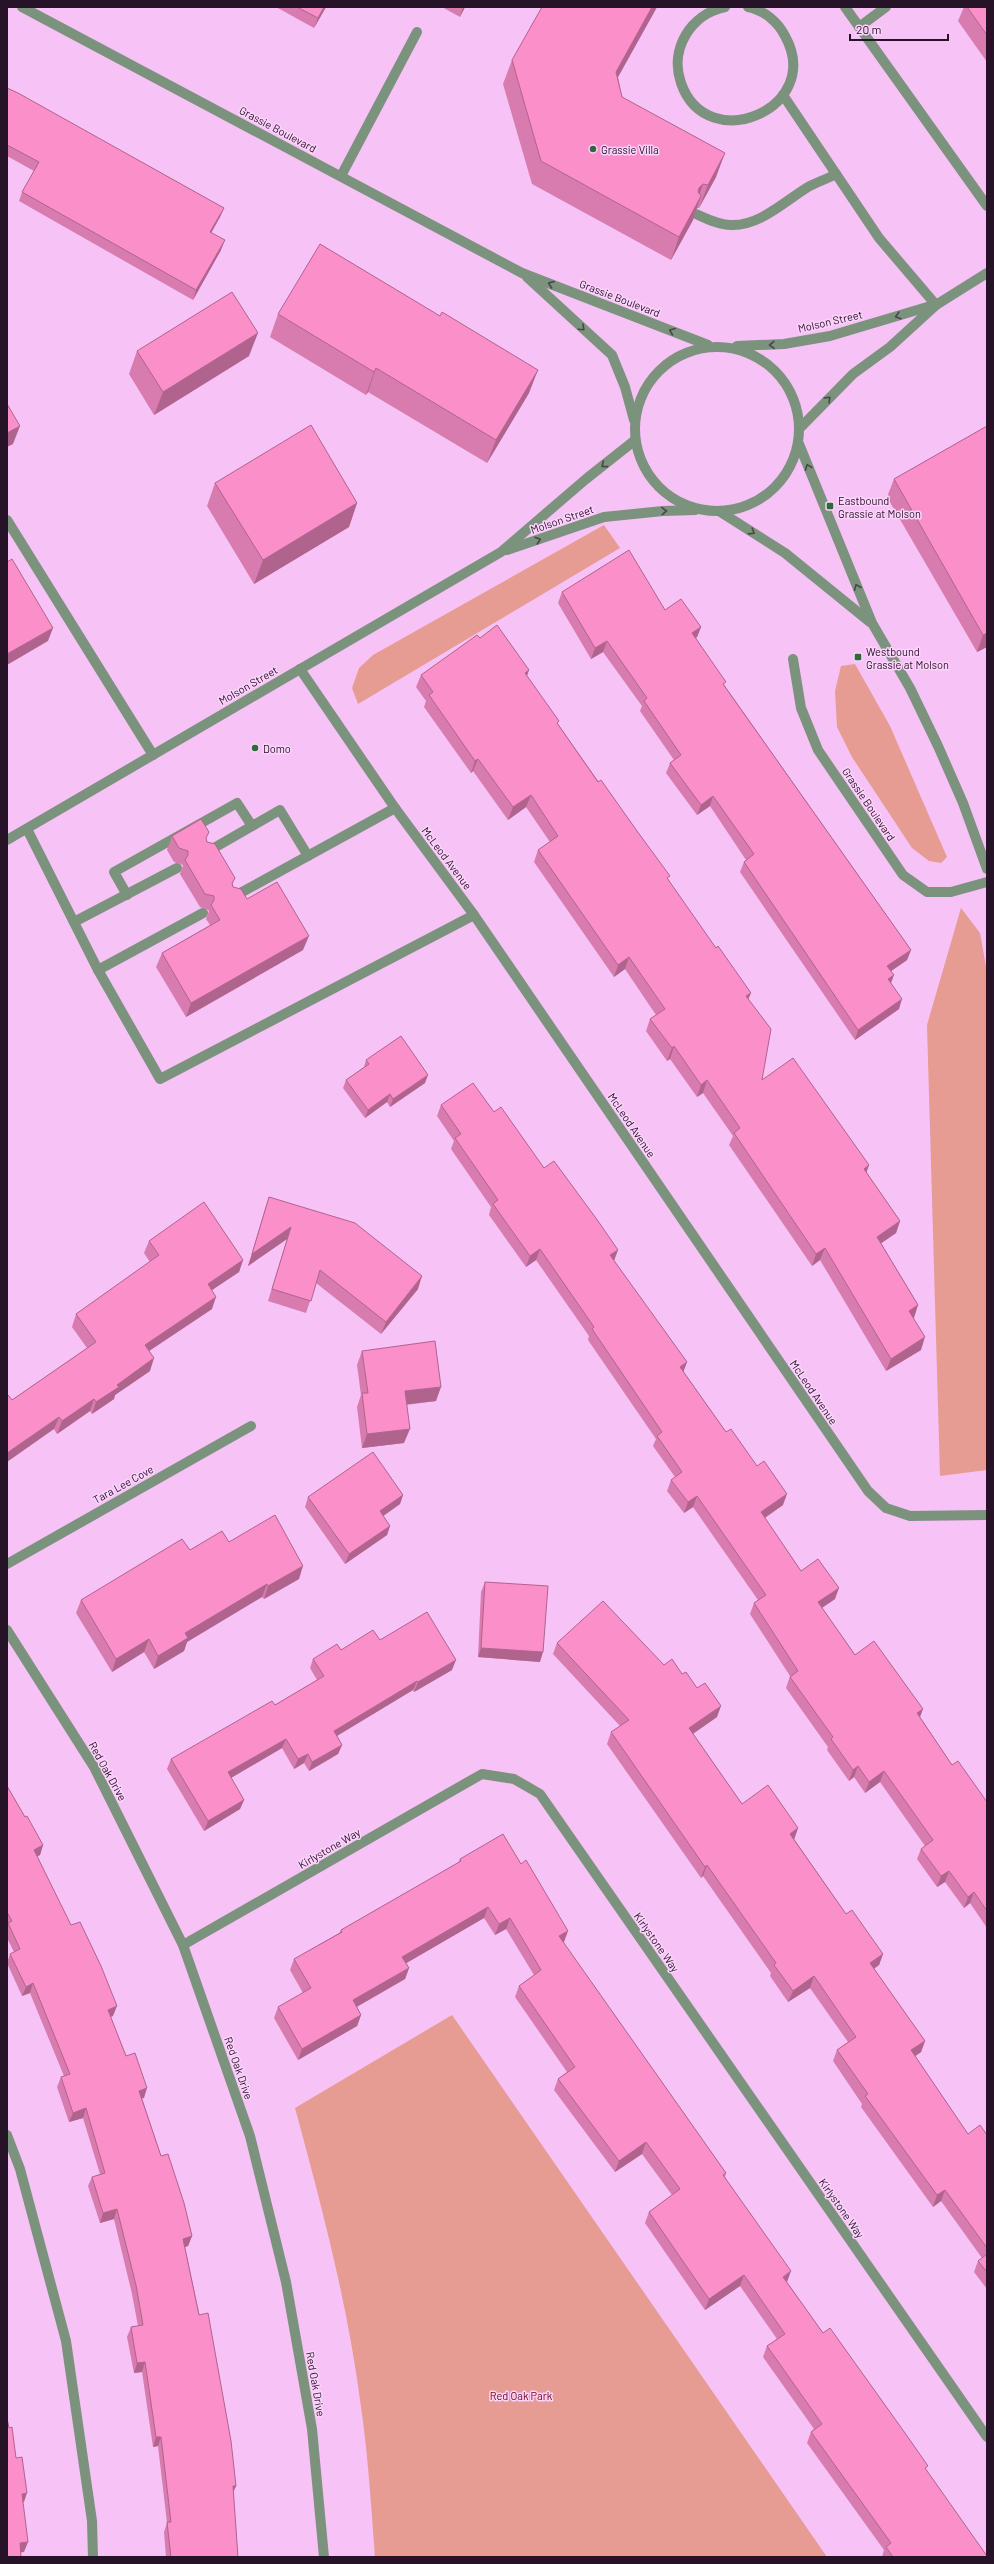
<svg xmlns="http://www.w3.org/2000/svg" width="994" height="2564" font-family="Barlow,sans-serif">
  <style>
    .green { fill: #e69c93 }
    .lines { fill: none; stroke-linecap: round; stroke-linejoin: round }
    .minor { stroke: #7b927d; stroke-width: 10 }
    .wall { fill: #d87bae }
    .shaded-wall { fill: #b0648d }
    .building { fill: #fb8fca; stroke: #b0648d }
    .oneway { stroke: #494649 }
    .poi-dot { fill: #2a6c36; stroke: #fed3fd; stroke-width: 1.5 }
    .labels { text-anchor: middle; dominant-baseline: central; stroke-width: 3; stroke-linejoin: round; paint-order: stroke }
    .street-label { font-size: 11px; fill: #271327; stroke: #fed3fd }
    .poi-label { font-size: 11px; fill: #271327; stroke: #fed3fd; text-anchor: start }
    .park-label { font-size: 11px; fill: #76050b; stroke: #fed3fd }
  </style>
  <rect width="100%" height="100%" fill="#f7c2f6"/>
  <!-- green -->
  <g class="green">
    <path d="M604,525L620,548L358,704L352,688L359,668L373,655Z"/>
    <path d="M855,664L890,726L947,857L941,863L929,861L912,848L852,757L837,727L835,691L841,666Z"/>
    <path d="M961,908L980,933L987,972V1470L940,1476L927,1025Z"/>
    <path d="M452,2015L827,2557H375C371,2505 368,2452 360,2400C347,2301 321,2204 295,2108Z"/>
  </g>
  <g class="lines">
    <!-- minor -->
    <g class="minor">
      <path d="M22,7L522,273L708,345"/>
      <path d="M725,7C691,14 669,49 681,83C707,158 825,108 785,36C778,22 764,10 748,7"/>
      <path d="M845,7L987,206"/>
      <path d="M859,27L886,7"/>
      <path d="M783,95L879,238L936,305"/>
      <path d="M341,176L417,32"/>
      <path d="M696,214C707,219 719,225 731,225C760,226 785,201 808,187C817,182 827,179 836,174"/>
      <path d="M527,277L612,355L625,387L634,420"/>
      <path d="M737,346L784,344L830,336L934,305"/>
      <circle cx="717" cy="429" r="82"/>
      <path d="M801,427L853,374L890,347L936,305L987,273"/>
      <path d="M799,444L872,623L910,688L938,746L963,803L987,869"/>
      <path d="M719,511L785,553L870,622"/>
      <path d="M7,520L153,755"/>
      <path d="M507,550L604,517L663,511L695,510"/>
      <path d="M793,659L801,708L818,750L903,875L927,892H951L987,882"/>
      <path d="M300,669L395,808L474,915L868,1491L886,1508L910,1516L987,1515"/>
      <path d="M27,829L98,970L203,913"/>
      <path d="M7,840L501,552L586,479L634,441"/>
      <path d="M207,852L280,810L308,856"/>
      <path d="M127,895L114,872L237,803L252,826"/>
      <path d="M233,897L395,808"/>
      <path d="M74,922L177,868"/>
      <path d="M98,970L160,1079L474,915"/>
      <path d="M7,1564L251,1426"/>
      <path d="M7,1630L94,1767L183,1945L250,2136L286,2282L312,2429L324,2557"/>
      <path d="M183,1945L482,1774L514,1779L540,1794L987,2437"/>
      <path d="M7,2135L20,2169L66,2341L92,2521L93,2557"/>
    </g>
  </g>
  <!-- wall -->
  <g class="wall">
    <path d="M276,7H326L314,28Z"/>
    <path d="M442,7H465L460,17Z"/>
    <path d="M657,7L618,77L622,97L716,177L699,208H697L693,220L671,260L532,184L503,84L512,60Z"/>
    <path d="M964,7H987V62L958,21Z"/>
    <path d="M7,88L224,208L220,217L211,233L221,250L193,300L19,201L22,192L34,171L7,156Z"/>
    <path d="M278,314L529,393L487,463L368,392L366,395L270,337Z"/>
    <path d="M137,351L249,356L154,415L129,374Z"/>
    <path d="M987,426V647L977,652L887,497L894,479Z"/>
    <path d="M215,483L357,503L349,527L254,584L207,506Z"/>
    <path d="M562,592L665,610L701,627L697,637L696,638L725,686L911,950L907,960L891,971V983L899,1009L855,1040L740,872L744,862L746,860L710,806L697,815L666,773L670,763L674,760L640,711L642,706L603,652L591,659L558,603Z"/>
    <path d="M480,638L529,670L527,676L558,724L668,880L748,999L762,1080L869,1165L866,1172L900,1221L896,1233L881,1243L918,1305L913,1318L921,1350L886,1371L820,1260L812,1266L729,1145L733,1136L703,1093L697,1097L670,1059L667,1061L646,1031L650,1019L656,1015L625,969L614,977L534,862L538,850L550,842L526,807L508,820L473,771L471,773L424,707L426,701L416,687L421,675Z"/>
    <path d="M172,836L206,840L207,842L235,878L232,885L233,887L303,950L186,1017L156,967L162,953L210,925L206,919L209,911L208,910L200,907L180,874L183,866V865L174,862L167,850Z"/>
    <path d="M366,1060L425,1083L390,1107L387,1102L365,1118L343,1088L346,1080L364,1067Z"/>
    <path d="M441,1105L494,1112L544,1168L614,1261L687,1362L683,1371L726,1432L783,1505L765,1518L801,1571L835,1599L822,1608L855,1655L920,1717L952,1765L987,1802V1928L970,1903L964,1908L945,1882L937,1887L917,1859L921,1849L925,1846L880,1782L865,1793L854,1777L849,1781L827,1750L828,1747L786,1688L790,1676L750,1614L754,1603L758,1600L693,1507L684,1513L667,1491L671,1480L675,1477L653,1446L656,1439L588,1340L589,1336L536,1260L526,1267L489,1215L491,1207L451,1149L454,1141L437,1116Z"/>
    <path d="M269,1197L418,1289L381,1334L316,1283L306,1313L268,1301L287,1239L248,1266L265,1209Z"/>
    <path d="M149,1241L243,1260L239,1272L212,1290V1309L149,1351L150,1371L115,1395L114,1399L92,1414L90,1411L57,1434L54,1429L12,1400L87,1348L72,1327L76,1314L150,1262L144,1253Z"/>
    <path d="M362,1351L436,1401L406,1405L404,1443L362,1448L357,1407L361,1395L357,1365Z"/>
    <path d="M403,1495L400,1504L383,1516L390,1526L387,1535L345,1564L305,1507L308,1497Z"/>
    <path d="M229,1542L299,1579L264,1599L262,1597L187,1642L184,1651L154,1669L144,1652L112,1672L76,1613L81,1600L190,1550Z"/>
    <path d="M485,1582L540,1662L478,1657L481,1592Z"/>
    <path d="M380,1640L452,1670L414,1692L413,1690L337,1736L342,1745L338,1754L309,1771L304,1763L294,1769L282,1748L231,1778L244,1800L240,1809L204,1831L167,1769L171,1759L275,1705L317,1680L310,1668L313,1659L341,1650Z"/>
    <path d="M557,1643L664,1665L682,1674L717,1717L693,1734L742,1804L798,1828L794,1839L846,1914L883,1954L879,1965L874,1969L925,2041L921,2052L915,2056L968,2134L987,2135V2289L974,2272L978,2261L982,2258L941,2201L933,2207L861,2107L862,2104L833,2061L837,2050L848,2042L810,1988L788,2002L770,1976L771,1973L703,1876L701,1878L607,1744L611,1732L620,1726L553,1654Z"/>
    <path d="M7,1786L25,1817L43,1845L40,1855L37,1856L113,2016L110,2017L144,2098H142L161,2156L192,2236L188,2246L185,2247L236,2486L233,2492L238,2557H166L164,2532L167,2523L158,2446L153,2447L142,2372L134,2373L127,2337L131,2327L138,2326L132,2294L114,2219L100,2223L88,2186L92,2177L100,2174L83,2118L69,2122L57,2087L61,2077L64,2076L30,1993L22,1996L7,1963L10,1954L14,1952L7,1938Z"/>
    <path d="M460,1859L564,1942L563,1943L726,2173L725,2177L787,2282L823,2333L926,2470L987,2557H882L884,2550L807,2443L811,2432L814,2429L763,2357L767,2346L777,2339L740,2286L705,2310L645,2223L649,2212L672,2195L642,2154L615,2172L554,2090L558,2079L567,2072L515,1997L519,1986L534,1975L506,1929L495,1935L484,1918L406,1963L409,1968L405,1979L357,2007L361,2015L357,2026L298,2060L274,2018L278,2007L303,1993L290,1970L294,1959L339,1933L341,1930L458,1863Z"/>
  </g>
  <!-- shaded-wall -->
  <g class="shaded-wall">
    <path d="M324,7H326L314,28L318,18Z"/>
    <path d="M463,7H465L460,17Z"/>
    <path d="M652,7H657L608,95L616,72Z"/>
    <path d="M725,153L716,177L699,208L708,185Z"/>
    <path d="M703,184L695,208L699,188Z"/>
    <path d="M701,196L693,220L671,260L679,237Z"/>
    <path d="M224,208L220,217L206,242L210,232Z"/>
    <path d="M225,240L221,250L193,300L196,290Z"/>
    <path d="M258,333L249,356L154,415L163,392Z"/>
    <path d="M376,368L368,392L366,395L374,372Z"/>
    <path d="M538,370L529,393L487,463L496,440Z"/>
    <path d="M20,426L13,444L7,447V433Z"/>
    <path d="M357,503L349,527L254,584L263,560Z"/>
    <path d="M701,627L697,637L688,643L692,633Z"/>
    <path d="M53,628L48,641L7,665V654Z"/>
    <path d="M987,633V647L977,652L983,635Z"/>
    <path d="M607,641L603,652L591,659L595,648Z"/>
    <path d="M529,670L524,683L525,673Z"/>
    <path d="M478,759L473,771L471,773L475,761Z"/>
    <path d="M531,795L526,807L508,820L513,807Z"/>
    <path d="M713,796L710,806L697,815L701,805Z"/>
    <path d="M309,936L303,950L186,1017L191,1003Z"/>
    <path d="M911,950L907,960L884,976L887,966Z"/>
    <path d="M629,957L625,969L614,977L618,965Z"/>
    <path d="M894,975L890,986L888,979Z"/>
    <path d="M751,993L746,1005V996Z"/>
    <path d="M902,999L899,1009L855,1040L858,1030Z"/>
    <path d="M674,1046L670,1059L667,1061L672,1048Z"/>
    <path d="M428,1075L425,1083L390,1107L393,1099Z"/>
    <path d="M707,1080L703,1093L697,1097L701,1085Z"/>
    <path d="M390,1094L387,1102L365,1118L368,1110Z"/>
    <path d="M869,1165L865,1177L864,1169Z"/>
    <path d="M900,1221L896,1233L873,1249L877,1237Z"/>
    <path d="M291,1227L287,1239L248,1266L252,1254Z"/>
    <path d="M825,1248L820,1260L812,1266L816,1254Z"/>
    <path d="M540,1249L536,1260L526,1267L530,1256Z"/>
    <path d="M618,1250L614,1261L610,1255Z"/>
    <path d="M243,1260L239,1272L203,1296L208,1284Z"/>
    <path d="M422,1276L418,1289L381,1334L386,1322Z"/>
    <path d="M216,1297L212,1309L140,1357L145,1345Z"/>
    <path d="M918,1305L914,1318L904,1323L909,1311Z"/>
    <path d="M925,1337L921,1350L886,1371L891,1359Z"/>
    <path d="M154,1358L150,1371L115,1395L114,1399L92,1414L96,1402L117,1385Z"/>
    <path d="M687,1362L683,1373L680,1367Z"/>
    <path d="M441,1387L436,1401L400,1405L405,1391Z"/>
    <path d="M94,1399L90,1411L57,1434L62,1421Z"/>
    <path d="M59,1417L54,1429L7,1462V1453Z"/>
    <path d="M410,1429L404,1443L362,1448L367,1434Z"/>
    <path d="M787,1494L783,1505L757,1523L761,1512Z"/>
    <path d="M403,1495L400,1504L376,1521L380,1511Z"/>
    <path d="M697,1496L693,1507L684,1513L688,1502Z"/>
    <path d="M390,1526L387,1535L345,1564L349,1554Z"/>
    <path d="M303,1566L299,1579L264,1599L268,1586Z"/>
    <path d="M267,1584L262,1597L187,1642L184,1651L154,1669L158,1656L185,1633Z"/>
    <path d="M839,1588L835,1599L814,1613L818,1602Z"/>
    <path d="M149,1639L144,1652L112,1672L116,1659Z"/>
    <path d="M481,1648L543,1652L540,1662L478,1657Z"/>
    <path d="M456,1660L452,1670L414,1692L418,1682Z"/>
    <path d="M417,1681L413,1690L330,1740L334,1731Z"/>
    <path d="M721,1706L717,1717L685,1739L689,1728Z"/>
    <path d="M923,1709L919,1720L917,1713Z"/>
    <path d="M286,1739L282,1748L224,1782L228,1772Z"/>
    <path d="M342,1745L338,1754L309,1771L312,1762Z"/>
    <path d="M308,1754L304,1763L294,1769L298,1759Z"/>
    <path d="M858,1766L854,1777L849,1781L853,1770Z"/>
    <path d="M884,1771L880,1782L865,1793L869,1782Z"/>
    <path d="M244,1800L240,1809L204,1831L208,1821Z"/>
    <path d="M798,1828L794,1840L790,1834Z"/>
    <path d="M43,1845L40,1855L30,1860L34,1850Z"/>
    <path d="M707,1865L703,1876L701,1878L705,1867Z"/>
    <path d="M949,1871L945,1882L937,1887L941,1876Z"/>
    <path d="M974,1892L970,1903L964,1908L968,1897Z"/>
    <path d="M488,1907L484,1918L398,1968L402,1957Z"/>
    <path d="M510,1918L506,1929L495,1935L499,1924Z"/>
    <path d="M568,1931L564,1942L555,1947L559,1936Z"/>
    <path d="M883,1954L879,1965L866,1974L870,1963Z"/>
    <path d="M409,1968L405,1979L349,2011L353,2000Z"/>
    <path d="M814,1976L810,1988L788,2002L793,1991Z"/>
    <path d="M33,1983L30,1993L22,1996L26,1987Z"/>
    <path d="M117,2006L113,2016L104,2019L108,2010Z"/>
    <path d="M361,2015L357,2026L298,2060L302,2049Z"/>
    <path d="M925,2041L921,2052L907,2062L911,2050Z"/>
    <path d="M147,2088L144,2098L136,2100L139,2091Z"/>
    <path d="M86,2108L83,2118L69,2122L73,2113Z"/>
    <path d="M646,2142L642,2154L615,2172L619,2161Z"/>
    <path d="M945,2190L941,2201L933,2207L937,2195Z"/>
    <path d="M117,2209L114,2219L100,2223L103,2213Z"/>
    <path d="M192,2236L188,2246L179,2249L183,2239Z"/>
    <path d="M791,2271L787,2282L783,2277Z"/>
    <path d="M744,2275L740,2286L705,2310L709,2299Z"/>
    <path d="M145,2362L142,2372L134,2373L137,2363Z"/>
    <path d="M156,2437H161L158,2446L153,2447Z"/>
    <path d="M233,2486H236L232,2495Z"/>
    <path d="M27,2493L24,2502L19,2503L22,2494Z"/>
    <path d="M28,2542L24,2552L16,2553L20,2543Z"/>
  </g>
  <!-- building -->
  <g class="building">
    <path d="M297,7H324L318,18Z"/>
    <path d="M542,7H652L616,72L622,97L725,153L708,185L703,184L699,188L698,192L701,196L679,237L541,161L512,60Z"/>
    <path d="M967,7H987V35Z"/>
    <path d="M7,88L18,93L224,208L210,232L225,240L196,290L22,192L39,162L7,145Z"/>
    <path d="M320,244L440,316L442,312L538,370L496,440L376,368L374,372L278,314Z"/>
    <path d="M232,292L258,333L163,392L137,351Z"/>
    <path d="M7,404L20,426L7,433Z"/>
    <path d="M311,425L357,503L263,560L215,483Z"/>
    <path d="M987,426V633L983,635L894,479Z"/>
    <path d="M629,550L665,610L681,599L701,627L692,633L726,682L723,684L911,950L887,966L894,975L888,979L902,999L858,1030L744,862L754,854L713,796L701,805L670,763L681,755L644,701L647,698L607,641L595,648L562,592Z"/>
    <path d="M12,559L53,628L7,654V562Z"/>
    <path d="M497,625L529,670L525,673L559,721L557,723L598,782L601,780L637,831L670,876L667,878L716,948L718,946L751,993L746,996L771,1029L762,1080L793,1058L869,1165L864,1169L900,1221L877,1237L918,1305L909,1311L925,1337L891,1359L825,1248L816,1254L734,1133L740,1128L707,1080L701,1085L674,1046L672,1048L650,1019L665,1009L629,957L618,965L538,850L558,836L531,795L513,807L478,759L475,761L429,695L433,692L421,675L477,635L480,638Z"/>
    <path d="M201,819L209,832L206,838L207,842L215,844L235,878L232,883L233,887L241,889L247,899L277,882L309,936L191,1003L162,953L220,920L211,905L214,900V896L205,894L185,860L188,855V851L179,848L172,836Z"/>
    <path d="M401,1036L428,1075L393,1099L390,1094L368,1110L346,1080L369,1064L366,1060Z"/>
    <path d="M473,1083L494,1112L501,1107L544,1168L554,1161L598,1221L618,1250L610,1255L687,1362L680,1367L726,1432L731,1429L757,1466L764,1461L787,1494L761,1512L801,1571L818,1559L839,1588L818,1602L855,1655L874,1641L923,1709L917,1713L952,1765L958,1761L987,1802V1911L974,1892L968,1897L949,1871L941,1876L921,1849L933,1840L884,1771L869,1782L858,1766L853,1770L831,1739L833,1737L790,1677L798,1671L754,1603L766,1595L697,1496L688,1502L671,1480L682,1472L657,1436L662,1432L592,1329L594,1327L540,1249L530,1256L493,1204L498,1200L455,1138L461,1134L441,1105Z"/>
    <path d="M269,1197L355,1223L422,1276L386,1322L320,1270L311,1301L272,1289L291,1227L252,1254Z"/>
    <path d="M204,1202L243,1260L208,1284L216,1297L145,1345L154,1358L117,1385L119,1387L96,1402L94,1399L62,1421L59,1417L7,1453V1395H8L12,1400L96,1342L76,1314L159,1255L149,1241Z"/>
    <path d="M435,1341L441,1387L405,1391L410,1429L367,1434L362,1393H368L362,1351Z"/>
    <path d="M373,1452L403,1495L380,1511L390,1526L349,1554L308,1497Z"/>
    <path d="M275,1515L303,1566L268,1586L267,1584L185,1633L188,1638L158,1656L149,1639L116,1659L81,1600L182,1539L190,1550L222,1531L229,1542Z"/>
    <path d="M485,1582L548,1586L543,1652L481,1648Z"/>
    <path d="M603,1601L664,1665L672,1659L682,1674L686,1672L697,1688L705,1683L721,1706L689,1728L742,1804L768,1785L798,1828L790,1834L846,1914L852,1910L883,1954L870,1963L925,2041L911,2050L968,2134L980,2125L987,2135V2248L945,2190L937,2195L865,2096L868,2094L837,2050L856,2037L814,1976L793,1991L774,1965L776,1963L707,1865L705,1867L611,1732L629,1720L557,1643Z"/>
    <path d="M427,1612L456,1660L418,1682L417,1681L334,1731L342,1745L312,1762L308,1754L298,1759L286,1739L228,1772L244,1800L208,1821L171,1759L272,1701L275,1705L324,1676L313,1659L337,1644L341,1650L373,1630L380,1640Z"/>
    <path d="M7,1786L25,1817L27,1816L43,1845L34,1850L71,1925L80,1922L101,1966L117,2006L108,2010L126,2056L135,2053L147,2088L139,2091L161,2156L168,2154L184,2203L192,2236L183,2239L199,2315L208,2313L231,2441L236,2486H233L238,2557H171L167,2522H171L161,2437H156L145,2362L137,2363L131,2327L143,2325L136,2285L117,2209L103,2213L92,2177L105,2173L86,2108L73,2113L61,2077L70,2074L33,1983L26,1987L10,1954L20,1949L8,1923L12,1921L7,1912Z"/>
    <path d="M503,1834L521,1864L526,1860L568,1931L559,1936L726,2173L723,2175L791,2271L783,2277L823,2333L830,2328L905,2433L928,2466L925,2468L987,2556V2557H893L886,2547L891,2543L811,2432L822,2424L767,2346L785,2334L744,2275L709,2299L649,2212L680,2189L646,2142L619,2161L558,2079L575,2067L519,1986L541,1970L510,1918L499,1924L488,1907L402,1957L409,1968L353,2000L361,2015L302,2049L278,2007L311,1988L294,1959L342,1932L341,1930L461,1861L460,1859Z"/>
    <path d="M987,2254V2272L978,2261Z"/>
    <path d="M7,2418L9,2428L12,2427L16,2458L22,2457L27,2493L22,2494L28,2542L20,2543L21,2557H7Z"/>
  </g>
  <!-- one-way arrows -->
  <defs><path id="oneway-chevron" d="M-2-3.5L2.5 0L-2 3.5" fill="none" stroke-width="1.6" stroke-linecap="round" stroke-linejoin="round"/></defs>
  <g class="oneway">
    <use href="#oneway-chevron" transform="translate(551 284) rotate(-159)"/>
    <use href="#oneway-chevron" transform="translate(898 316) rotate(164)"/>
    <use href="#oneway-chevron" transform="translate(582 328) rotate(43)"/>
    <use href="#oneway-chevron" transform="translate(672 331) rotate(-158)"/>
    <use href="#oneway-chevron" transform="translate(772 345) rotate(178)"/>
    <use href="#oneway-chevron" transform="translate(828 399) rotate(-45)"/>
    <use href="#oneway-chevron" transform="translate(604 465) rotate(143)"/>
    <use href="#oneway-chevron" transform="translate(808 467) rotate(-111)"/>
    <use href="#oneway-chevron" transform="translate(664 511) rotate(-3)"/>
    <use href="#oneway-chevron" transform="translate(752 532) rotate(32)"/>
    <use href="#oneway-chevron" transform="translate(538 540) rotate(-19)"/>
    <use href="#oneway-chevron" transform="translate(857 587) rotate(-112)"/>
  </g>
  <!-- markers -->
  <g class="poi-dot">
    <circle cx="593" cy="149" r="4"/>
    <rect x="826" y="502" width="8" height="8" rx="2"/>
    <rect x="854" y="653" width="8" height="8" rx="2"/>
    <circle cx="255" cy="748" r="4"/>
  </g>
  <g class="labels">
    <!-- street labels -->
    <g class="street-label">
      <text transform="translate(278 129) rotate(28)">Grassie Boulevard</text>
      <text transform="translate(620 298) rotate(21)">Grassie Boulevard</text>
      <text transform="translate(830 321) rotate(-13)">Molson Street</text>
      <text transform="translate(562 519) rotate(-19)">Molson Street</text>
      <text transform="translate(248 685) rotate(-30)">Molson Street</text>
      <text transform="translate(869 804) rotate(56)">Grassie Boulevard</text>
      <text transform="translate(447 858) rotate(53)">McLeod Avenue</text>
      <text transform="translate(632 1125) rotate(56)">McLeod Avenue</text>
      <text transform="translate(814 1392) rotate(56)">McLeod Avenue</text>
      <text transform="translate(123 1484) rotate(-29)">Tara Lee Cove</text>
      <text transform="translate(108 1771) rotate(61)">Red Oak Drive</text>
      <text transform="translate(329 1848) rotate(-30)">Kirlystone Way</text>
      <text transform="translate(657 1942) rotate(55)">Kirlystone Way</text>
      <text transform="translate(239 2068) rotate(71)">Red Oak Drive</text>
      <text transform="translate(842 2208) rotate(55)">Kirlystone Way</text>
      <text transform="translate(316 2384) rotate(80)">Red Oak Drive</text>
    </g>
    <!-- poi labels -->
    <g class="poi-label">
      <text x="601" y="149">Grassie Villa</text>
      <text x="838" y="500">Eastbound<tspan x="838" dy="13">Grassie at Molson</tspan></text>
      <text x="866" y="651">Westbound<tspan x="866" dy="13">Grassie at Molson</tspan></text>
      <text x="263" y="748">Domo</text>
    </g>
    <!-- park labels -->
    <g class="park-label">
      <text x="521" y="2395">Red Oak Park</text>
    </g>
  </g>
  <!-- border -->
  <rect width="994" height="2564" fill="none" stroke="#271327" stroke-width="16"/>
  <!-- scale -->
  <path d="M850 34v6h98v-6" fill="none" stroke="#271327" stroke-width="2"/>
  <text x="856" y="34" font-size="12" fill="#271327" stroke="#fed3fd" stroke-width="3" paint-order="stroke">20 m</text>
</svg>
